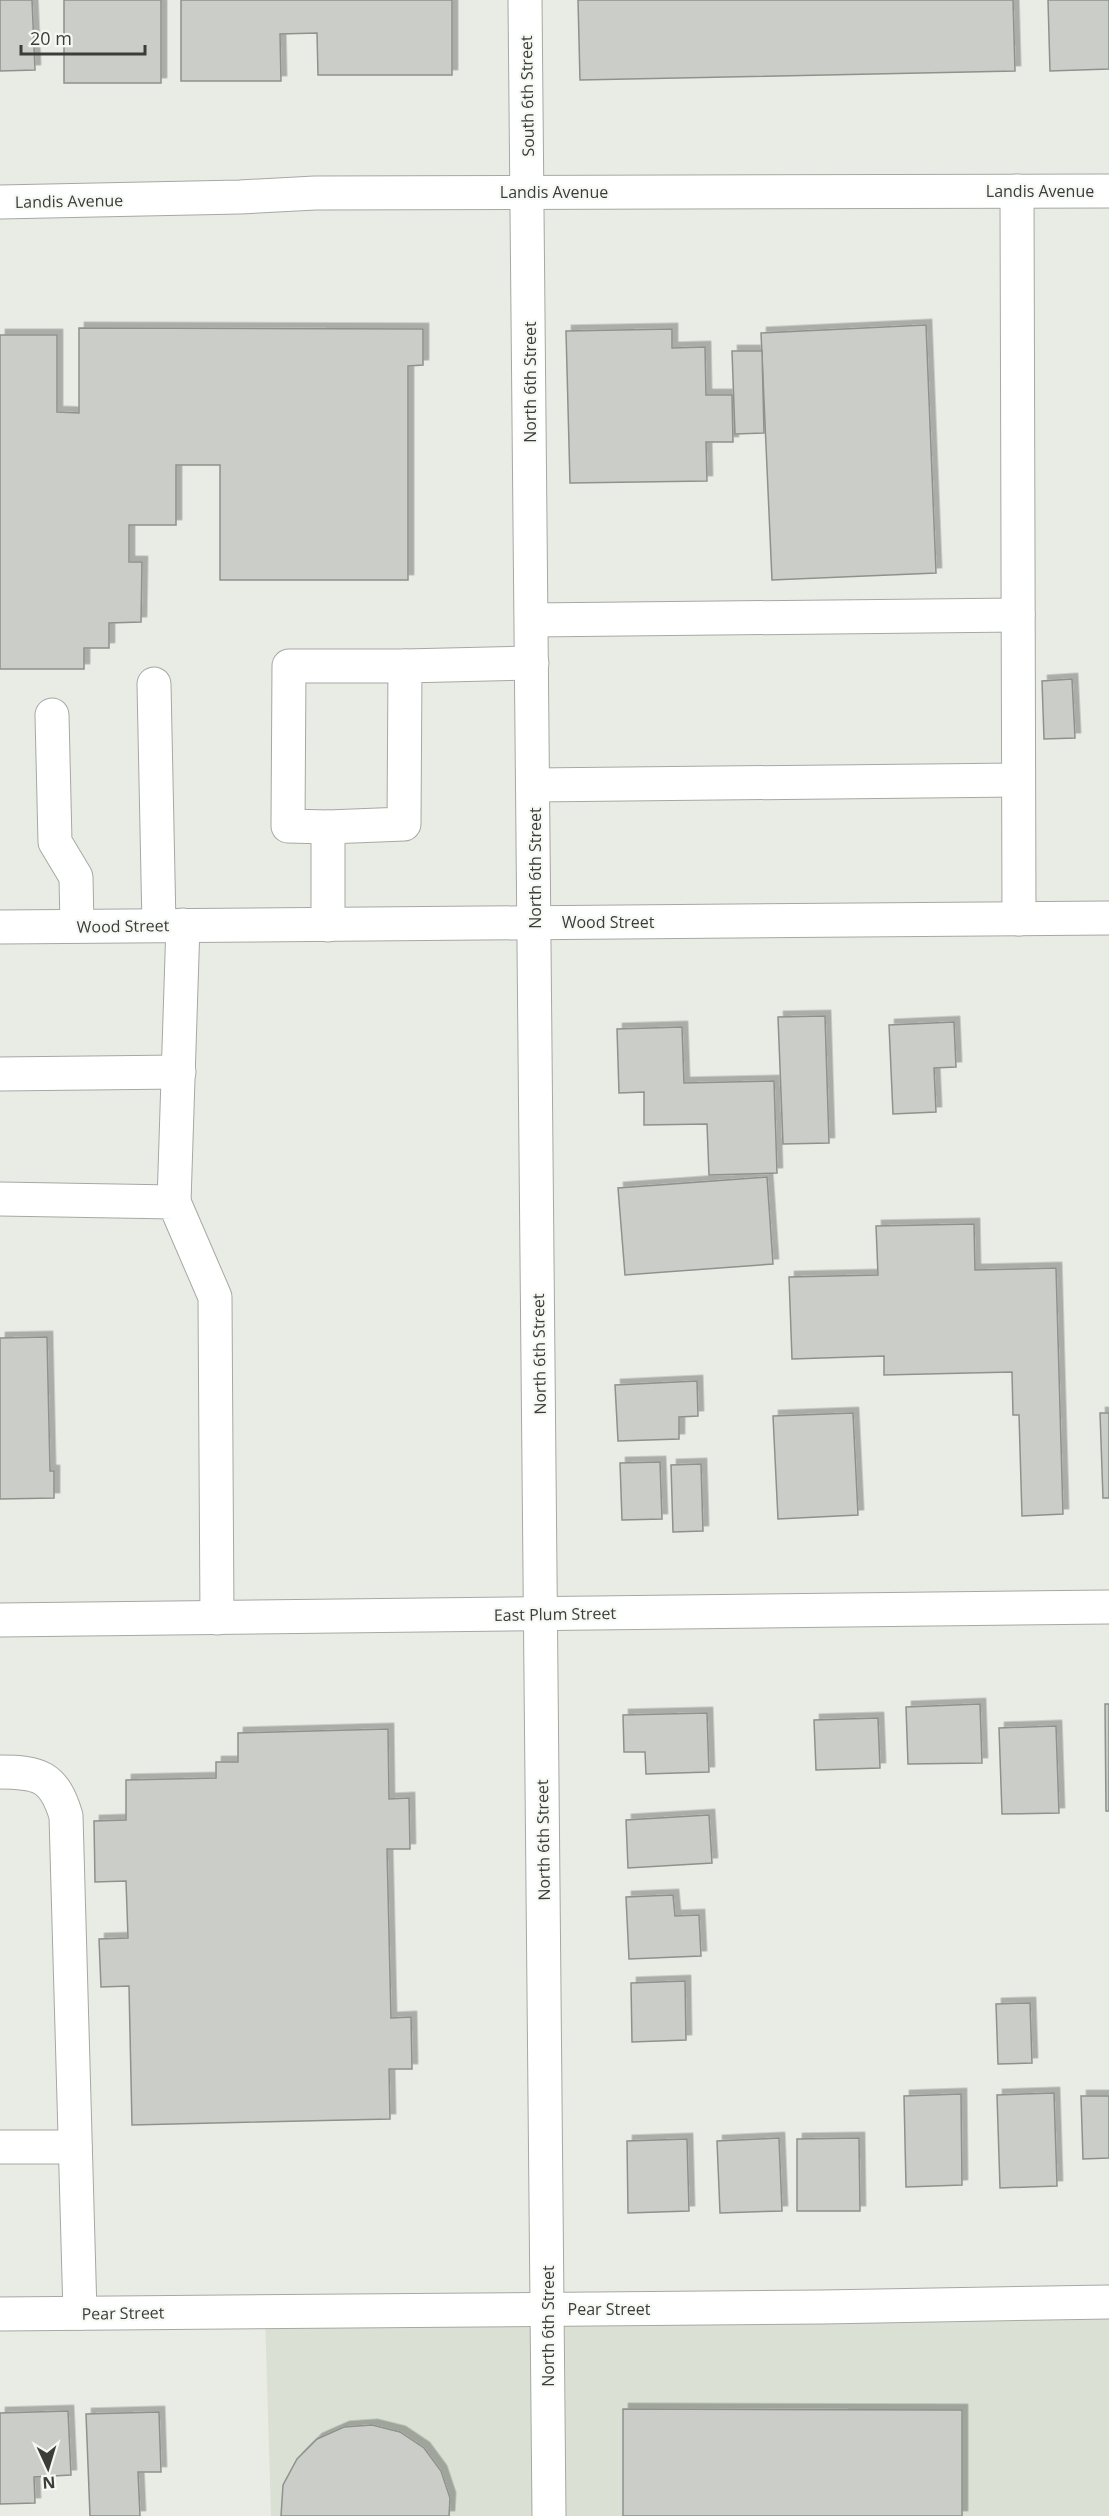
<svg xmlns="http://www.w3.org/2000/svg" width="1109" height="2516" font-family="'Open Sans',sans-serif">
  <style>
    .built { fill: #dae1d4 }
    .building { fill: #cbcec8; stroke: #8f928c; stroke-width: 1.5; filter: url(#shadow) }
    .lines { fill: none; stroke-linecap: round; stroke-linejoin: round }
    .minor-casing { stroke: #a6a9a3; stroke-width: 35 }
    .major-casing { stroke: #a6a9a3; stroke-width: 35 }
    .minor { stroke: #fff; stroke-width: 33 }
    .major { stroke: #fff; stroke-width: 33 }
    .labels { text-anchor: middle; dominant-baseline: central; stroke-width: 4.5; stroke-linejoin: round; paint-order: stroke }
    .street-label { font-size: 16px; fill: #3c3d3b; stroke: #f6f9f3 }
  </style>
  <defs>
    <filter id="shadow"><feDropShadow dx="5.5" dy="-5.5" stdDeviation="0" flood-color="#0004"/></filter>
  </defs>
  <rect width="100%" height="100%" fill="#e8ece5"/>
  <!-- built -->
  <path class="built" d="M1109,2303V2516H271L265,2316Z"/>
  <!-- building -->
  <g class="building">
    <path d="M0,0H32L35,70L0,71Z"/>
    <rect x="64" y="0" width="97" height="83"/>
    <path d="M181,0H452V75H318L317,33L280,34L281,81H181Z"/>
    <path d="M578,0H1013L1015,71L580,80Z"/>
    <path d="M1048,0H1109V69L1050,71Z"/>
    <path d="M926,325L936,573L772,580L761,333Z"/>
    <path d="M79,328L423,329V365L408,366V580H220V465H176V525H129V562H142L141,622L109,623V648H84V669H0V335H57V412L79,413Z"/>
    <path d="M672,329V348L705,347L706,395H732L733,442H706L707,481L570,483L566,331Z"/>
    <path d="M732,351H762L764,433L735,434Z"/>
    <path d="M1072,679L1075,738L1044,739L1042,681Z"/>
    <path d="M825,1016L829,1143L783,1144L778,1017Z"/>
    <path d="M954,1022L956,1067L934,1068L936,1112L893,1114L889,1025Z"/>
    <path d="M682,1027L684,1083L774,1081L777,1173L709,1175L707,1124L644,1125V1092L619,1093L617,1029Z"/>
    <path d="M767,1177L773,1264L625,1275L618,1188Z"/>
    <path d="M974,1224L975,1270L1056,1268L1063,1514L1022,1516L1019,1415H1013L1012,1372L884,1375V1356L792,1359L789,1277L878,1275L876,1226Z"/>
    <path d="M47,1337L50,1471H54V1498L0,1499V1338Z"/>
    <path d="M697,1381L698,1416L679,1417V1439L618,1441L615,1385Z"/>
    <path d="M853,1413L858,1515L778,1519L773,1416Z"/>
    <path d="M1100,1413H1109V1498H1103Z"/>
    <path d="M660,1462L662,1519L622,1520L620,1463Z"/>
    <path d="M701,1464L703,1531L673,1532L671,1465Z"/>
    <path d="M980,1704L982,1763L908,1764L906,1707Z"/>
    <path d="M1105,1704H1109V1811H1106Z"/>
    <path d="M707,1713L709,1772L646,1774L645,1752H624L623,1715Z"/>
    <path d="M878,1718L880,1768L816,1770L814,1720Z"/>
    <path d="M1056,1726L1059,1813L1002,1814L999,1728Z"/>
    <path d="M388,1729L389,1799L409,1798L410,1849H387L391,2018L411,2017L412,2069H389L390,2119L132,2125L129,1986L101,1987L99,1939L128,1938L126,1881L95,1882L94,1821L126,1820V1780L216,1778V1762H238V1733Z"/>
    <path d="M709,1815L712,1863L628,1868L626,1820Z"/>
    <path d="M673,1895L675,1916L699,1915L701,1956L629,1959L626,1897Z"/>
    <path d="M685,1981L686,2040L632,2042L631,1983Z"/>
    <path d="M1030,2003L1032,2063L998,2064L996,2004Z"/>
    <path d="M1054,2093L1057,2186L1000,2188L997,2095Z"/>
    <path d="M961,2094L962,2185L906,2187L904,2096Z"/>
    <path d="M1081,2096H1109V2158L1083,2159Z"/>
    <path d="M779,2138L782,2211L720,2213L717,2141Z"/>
    <path d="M859,2138L860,2211H797V2139Z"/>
    <path d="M687,2139L689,2211L628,2213L627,2141Z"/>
    <path d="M623,2409L962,2410V2516H623Z"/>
    <path d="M68,2411L71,2475L34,2477L35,2503L0,2504V2413Z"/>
    <path d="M159,2412L161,2472H138L140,2516H90L86,2414Z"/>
    <path d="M372,2425L400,2432L424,2448L441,2471L450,2498L449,2516H281L283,2485L297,2459L317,2439L344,2427Z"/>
  </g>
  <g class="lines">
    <!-- minor casing -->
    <g class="minor-casing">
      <g id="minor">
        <path d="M525,0L549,2516"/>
        <path d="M1017,191L1019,919"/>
        <path d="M532,620L1018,615"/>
        <path d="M154,684L159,925"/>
        <path d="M52,715L55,842L76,877L77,926"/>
        <path d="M534,785L1018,780"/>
        <path d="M328,827L288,826L289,666H405"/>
        <path d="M328,925V827L404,824L405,666L532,663"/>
        <path d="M0,927L1109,918"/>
        <path d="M0,1074L179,1072"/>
        <path d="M0,1199L174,1202L215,1297L217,1618"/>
        <path d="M174,1202L183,925"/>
        <path d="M0,1620L1109,1607"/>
        <path d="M0,1772C39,1772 54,1776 66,1816L80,2313"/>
        <path d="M0,2147H75"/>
        <path d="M0,2314L822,2307L1109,2302"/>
      </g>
    </g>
    <!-- major casing -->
    <g class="major-casing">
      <path id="major" d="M0,202L240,197L315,193L1109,191"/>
    </g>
    <!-- minor -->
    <use href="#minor" class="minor"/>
    <!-- major -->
    <use href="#major" class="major"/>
  </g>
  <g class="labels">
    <!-- street labels -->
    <g class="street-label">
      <text transform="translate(527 96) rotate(-91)">South 6th Street</text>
      <text x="1040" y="191">Landis Avenue</text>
      <text x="554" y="192">Landis Avenue</text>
      <text transform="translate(69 201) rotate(-1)">Landis Avenue</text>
      <text transform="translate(530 382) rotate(-90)">North 6th Street</text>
      <text transform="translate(535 868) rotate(-90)">North 6th Street</text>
      <text x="608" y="922">Wood Street</text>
      <text transform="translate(123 926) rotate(-1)">Wood Street</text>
      <text transform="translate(539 1354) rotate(-91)">North 6th Street</text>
      <text transform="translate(555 1614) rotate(-1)">East Plum Street</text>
      <text transform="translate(543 1840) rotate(-91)">North 6th Street</text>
      <text x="609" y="2309">Pear Street</text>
      <text transform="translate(123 2313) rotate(-1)">Pear Street</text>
      <text transform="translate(548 2326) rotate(-90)">North 6th Street</text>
    </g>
  </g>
  <!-- north arrow -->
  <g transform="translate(48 2468) rotate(176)" stroke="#f6f9f3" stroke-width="4.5" paint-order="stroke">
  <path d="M0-4.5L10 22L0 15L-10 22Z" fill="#3c3d3b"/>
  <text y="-9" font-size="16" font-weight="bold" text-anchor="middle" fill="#3c3d3b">N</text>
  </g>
  <!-- scale -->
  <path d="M21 45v9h124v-9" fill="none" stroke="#3c3d3b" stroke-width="3"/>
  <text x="30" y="45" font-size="18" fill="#3c3d3b" stroke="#f6f9f3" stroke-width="4.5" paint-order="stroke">20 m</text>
</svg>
